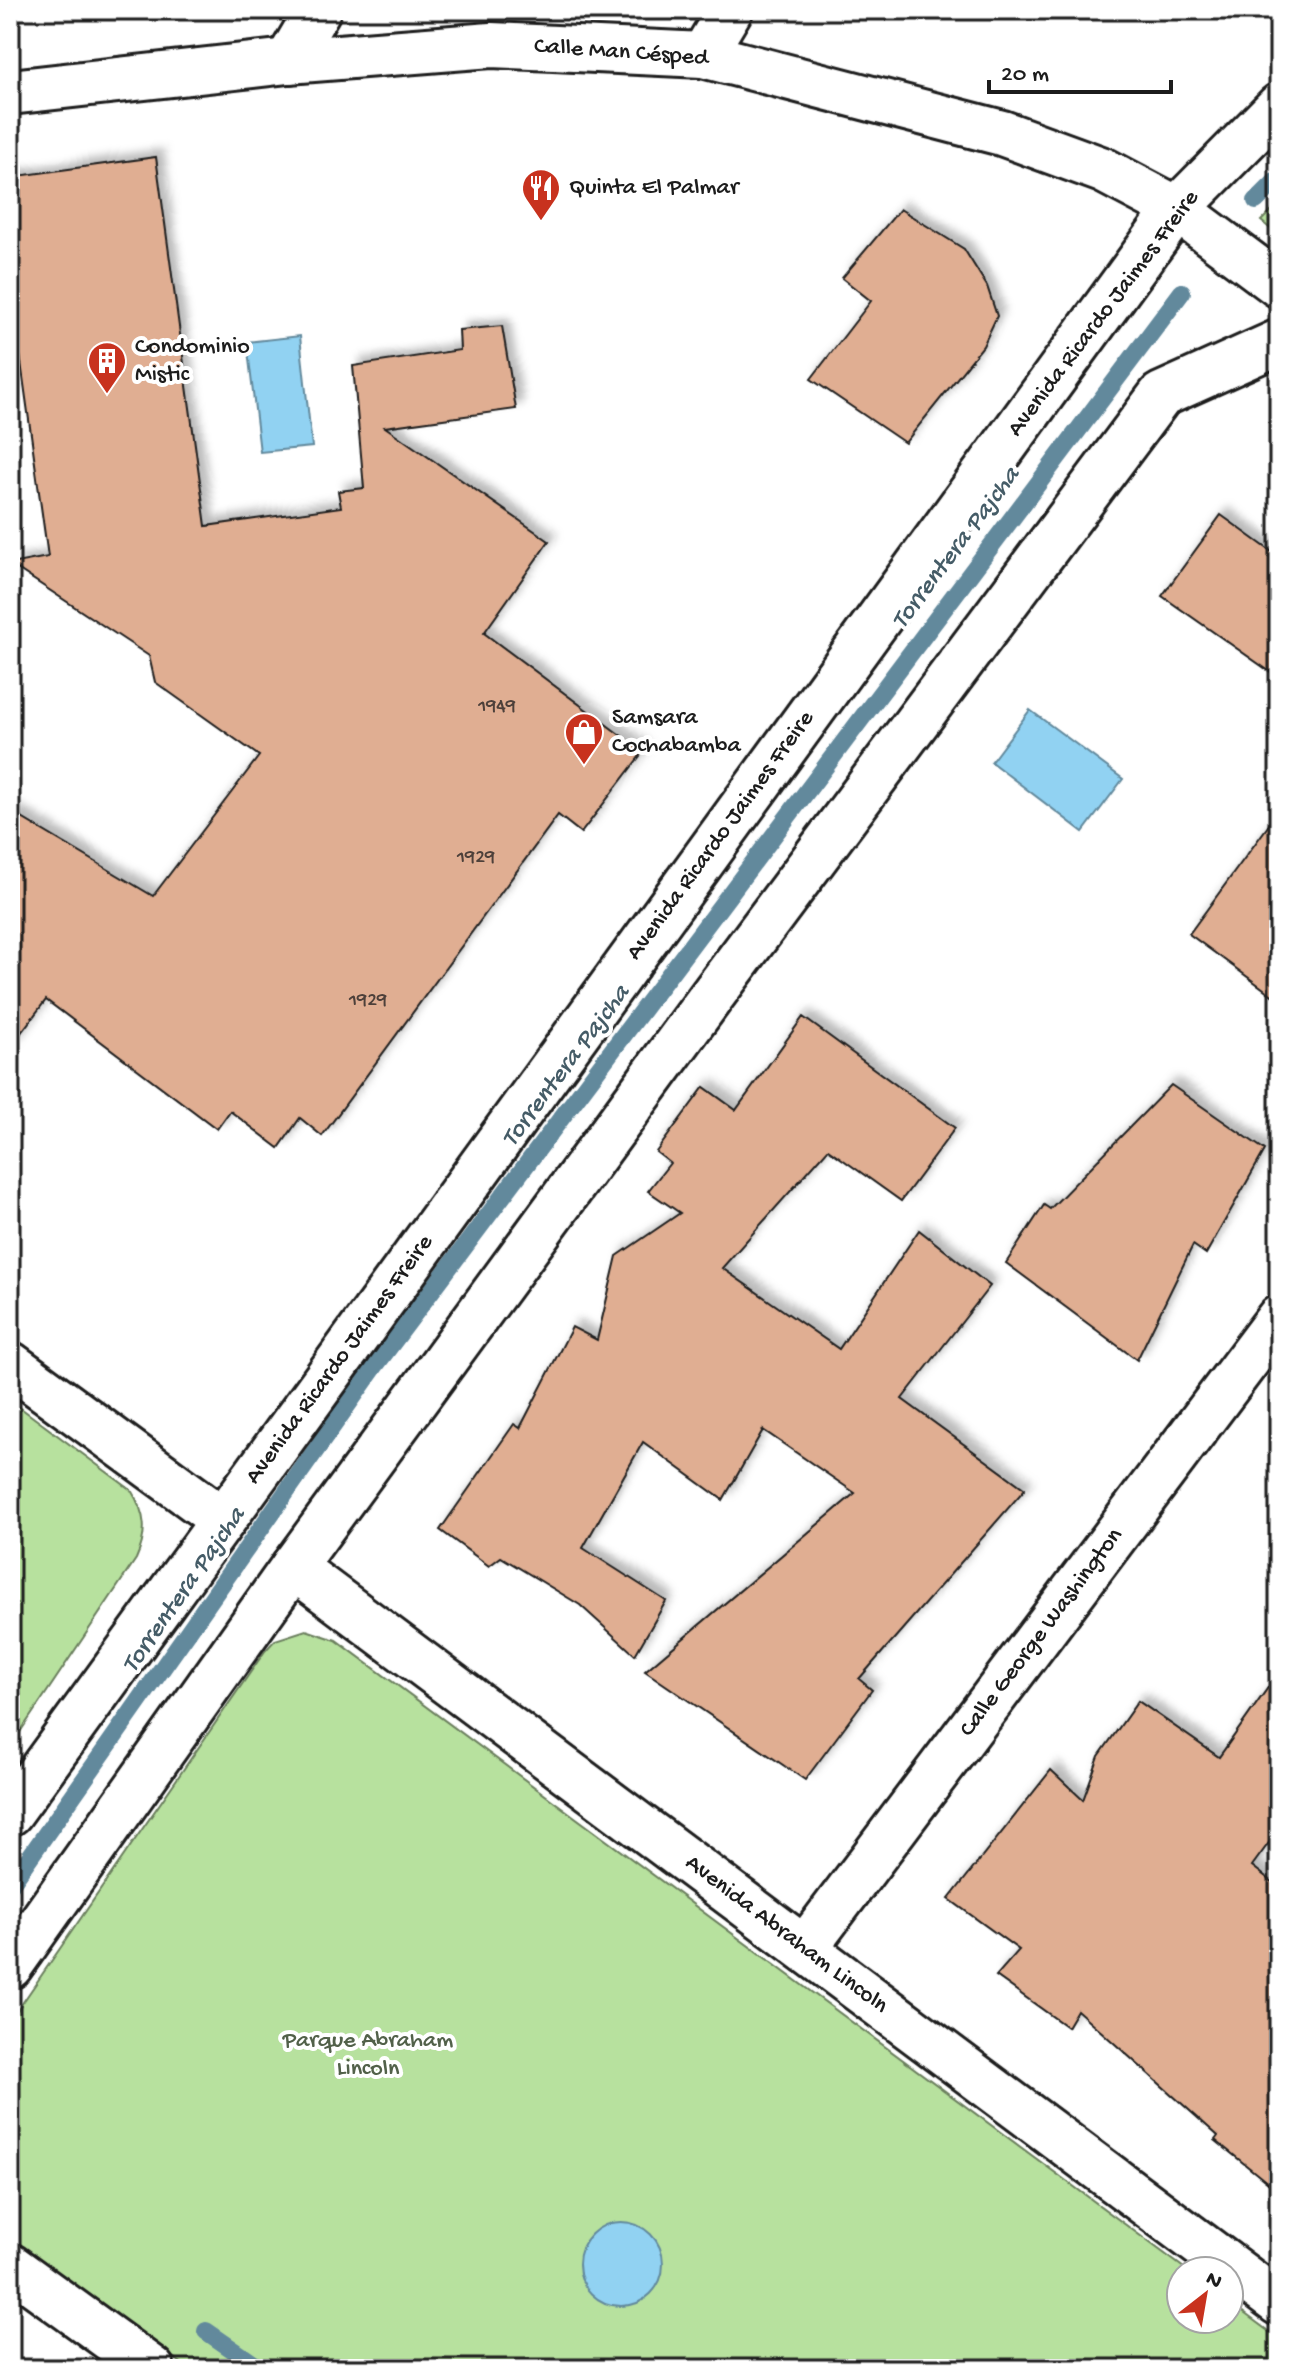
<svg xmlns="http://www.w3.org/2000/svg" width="1289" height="2379" font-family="'Gochi Hand',sans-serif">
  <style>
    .green { fill: #b7e19e; stroke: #6a7e5d; stroke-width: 2 }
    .water { fill: #91d2f2; stroke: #62899c; stroke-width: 2 }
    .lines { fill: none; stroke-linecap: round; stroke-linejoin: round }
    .stream { stroke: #62899c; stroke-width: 18 }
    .building { fill: #e0ae92; stroke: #1c1c1c; stroke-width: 2; filter: url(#shadow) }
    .minor-casing { stroke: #1c1c1c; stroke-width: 50 }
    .tertiary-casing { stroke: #1c1c1c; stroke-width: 50 }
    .secondary-casing { stroke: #1c1c1c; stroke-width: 50 }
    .minor { stroke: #fff; stroke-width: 44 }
    .tertiary { stroke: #fff; stroke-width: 44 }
    .secondary { stroke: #fff; stroke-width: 44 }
    .labels { text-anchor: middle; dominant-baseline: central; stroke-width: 8; stroke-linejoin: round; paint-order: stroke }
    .number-label { font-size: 20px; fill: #4d403a }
    .street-label { font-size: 24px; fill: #1c1c1c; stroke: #fff }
    .poi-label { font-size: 24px; fill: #1c1c1c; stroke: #fff; text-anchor: start }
    .park-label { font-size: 24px; fill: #52614a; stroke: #fff }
    .water-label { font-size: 26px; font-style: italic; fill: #455c67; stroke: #fff }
  </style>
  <defs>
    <filter id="shadow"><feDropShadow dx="7" dy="-7" stdDeviation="4" flood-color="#0004"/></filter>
  </defs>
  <rect width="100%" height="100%" fill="#fff"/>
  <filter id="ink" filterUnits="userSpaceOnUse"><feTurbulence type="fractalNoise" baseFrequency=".0125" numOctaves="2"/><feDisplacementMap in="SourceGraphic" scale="16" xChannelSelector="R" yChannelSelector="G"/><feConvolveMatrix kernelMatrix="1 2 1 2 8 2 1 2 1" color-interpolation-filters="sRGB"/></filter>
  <g filter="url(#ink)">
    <!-- green -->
    <g class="green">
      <path d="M1279,203V236L1261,221Z"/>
      <path d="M10,1400L131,1490C146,1514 148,1533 136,1559L10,1747Z"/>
      <path d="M306,1630L336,1640L1188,2271H1181V2319H1229V2302L1279,2339V2369H190L10,2244V2021L265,1651L275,1640Z"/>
    </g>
    <!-- water -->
    <g class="water">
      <path d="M300,336L312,447L260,452L247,342Z"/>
      <path d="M1030,710L1123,779L1083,832L991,762Z"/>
      <circle cx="621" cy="2264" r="42"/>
    </g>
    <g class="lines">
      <!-- stream -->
      <g class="stream">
        <path d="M1256,201L1279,178"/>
        <path d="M10,1885L375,1366L1182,292"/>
        <path d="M206,2331L261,2369"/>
      </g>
    </g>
    <!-- building -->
    <g class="building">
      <path d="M156,157L206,526L341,507L338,491L364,488L353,366L460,350L459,330L502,326L516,409L385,427L549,541L484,633L643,752L581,833L558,815L322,1136L300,1118L279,1148L230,1111L217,1129L46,1000L10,1047V811L153,896L259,756L155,682L149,656L10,564L48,557L10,283V177Z"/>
      <path d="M900,209L964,249L987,286L997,316L983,346L905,443L811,379L871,301L842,278Z"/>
      <path d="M1221,515L1279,557V678L1162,596Z"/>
      <path d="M1279,811V1000L1189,934Z"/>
      <path d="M803,1017L955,1128L901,1201L828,1149L722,1268L839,1349L919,1230L990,1286L902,1399L1025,1489L859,1679L872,1690L805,1780L645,1671L855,1493L763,1430L723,1500L643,1442L583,1548L666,1601L635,1655L580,1605L501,1557L489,1566L440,1530L514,1424L520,1428L572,1327L597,1340L617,1256L680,1213L648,1191L670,1163L656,1152L704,1087L736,1110Z"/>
      <path d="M1171,1085L1265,1150L1206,1254L1193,1245L1137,1360L1006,1263L1044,1205L1050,1209Z"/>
      <path d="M1279,1672V1829L1252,1866L1279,1887V2192L1215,2140L1218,2136L1077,2010L1067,2027L996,1976L1019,1950L949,1899L1051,1770L1083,1800L1099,1756L1138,1701L1219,1757Z"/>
    </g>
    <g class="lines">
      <!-- minor casing -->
      <g class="minor-casing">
        <g id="minor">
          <path d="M703,55L730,10"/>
          <path d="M288,61L318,10"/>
          <path d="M10,92L288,61L491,45L703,55L1002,133L1103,170L1177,209L1279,285"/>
          <path d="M293,1567L1279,2303"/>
          <path d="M805,1948L1279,1318"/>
          <path d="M10,2266L152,2369"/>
        </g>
      </g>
      <!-- tertiary casing -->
      <g class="tertiary-casing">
        <path id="tertiary" d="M10,1364L223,1520"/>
      </g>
      <!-- secondary casing -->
      <g class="secondary-casing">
        <g id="secondary">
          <path d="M10,1813L1177,209L1279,106"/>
          <path d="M10,1966L293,1567L711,997L1161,395L1279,342"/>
        </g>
      </g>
      <!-- minor -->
      <use href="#minor" class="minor"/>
      <!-- tertiary -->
      <use href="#tertiary" class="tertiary"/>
      <!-- secondary -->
      <use href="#secondary" class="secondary"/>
    </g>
  </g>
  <!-- icons -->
  <defs>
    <g id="restaurant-pin" transform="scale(2)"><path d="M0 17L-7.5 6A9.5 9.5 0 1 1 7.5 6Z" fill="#c8321e" stroke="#fff"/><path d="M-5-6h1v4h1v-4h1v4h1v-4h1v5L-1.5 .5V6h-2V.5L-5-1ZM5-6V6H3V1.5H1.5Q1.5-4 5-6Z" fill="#fff"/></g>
    <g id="building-pin" transform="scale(2)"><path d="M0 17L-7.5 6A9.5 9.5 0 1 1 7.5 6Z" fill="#c8321e" stroke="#fff"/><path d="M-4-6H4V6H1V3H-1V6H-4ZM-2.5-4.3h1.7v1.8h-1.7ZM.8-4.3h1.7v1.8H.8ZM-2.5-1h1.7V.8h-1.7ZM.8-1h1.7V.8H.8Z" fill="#fff"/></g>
    <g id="shop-pin" transform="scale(2)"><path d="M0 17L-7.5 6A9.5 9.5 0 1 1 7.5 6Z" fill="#c8321e" stroke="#fff"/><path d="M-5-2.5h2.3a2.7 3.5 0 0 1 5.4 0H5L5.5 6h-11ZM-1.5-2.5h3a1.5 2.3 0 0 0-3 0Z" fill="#fff"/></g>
  </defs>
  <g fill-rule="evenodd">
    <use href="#restaurant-pin" x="541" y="188"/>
    <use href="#building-pin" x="107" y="361"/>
    <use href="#shop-pin" x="584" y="732"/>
  </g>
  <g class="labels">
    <!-- number labels -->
    <g class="number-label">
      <text x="497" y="707">1949</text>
      <text x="476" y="858">1929</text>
      <text x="368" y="1001">1929</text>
    </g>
    <!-- street labels -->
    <g class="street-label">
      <text transform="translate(621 53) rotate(4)">Calle Man Césped</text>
      <text transform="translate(1104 314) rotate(-53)">Avenida Ricardo Jaimes Freire</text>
      <text transform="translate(721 836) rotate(-54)">Avenida Ricardo Jaimes Freire</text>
      <text transform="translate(340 1360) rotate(-54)">Avenida Ricardo Jaimes Freire</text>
      <text transform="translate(1042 1633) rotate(-53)">Calle George Washington</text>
      <text transform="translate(786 1935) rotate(37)">Avenida Abraham Lincoln</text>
    </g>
    <!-- poi labels -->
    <g class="poi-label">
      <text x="569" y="188">Quinta El Palmar</text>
      <text x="135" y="347">Condominio<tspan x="135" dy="28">Mistic</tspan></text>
      <text x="612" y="718">Samsara<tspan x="612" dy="28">Cochabamba</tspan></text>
    </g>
    <!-- park labels -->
    <g class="park-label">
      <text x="368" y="2041">Parque Abraham<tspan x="368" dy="28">Lincoln</tspan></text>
    </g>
    <!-- water labels -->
    <g class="water-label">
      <text transform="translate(957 549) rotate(-53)">Torrentera Pajcha</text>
      <text transform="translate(567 1067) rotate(-53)">Torrentera Pajcha</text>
      <text transform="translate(185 1591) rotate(-55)">Torrentera Pajcha</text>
    </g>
  </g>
  <!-- margin -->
  <rect width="1289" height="2379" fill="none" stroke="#fff" stroke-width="40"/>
  <rect x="20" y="20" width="1249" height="2339" fill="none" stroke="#1c1c1c" stroke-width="3" filter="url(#ink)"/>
  <!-- north arrow -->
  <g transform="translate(1205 2295) rotate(31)"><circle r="38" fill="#ffffff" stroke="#a4a4a4" stroke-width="2"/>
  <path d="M0-6L14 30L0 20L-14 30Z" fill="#c8321e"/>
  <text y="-12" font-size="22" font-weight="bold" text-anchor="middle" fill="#1c1c1c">N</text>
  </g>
  <!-- scale -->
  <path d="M989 80v12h182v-12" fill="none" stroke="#1c1c1c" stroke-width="4"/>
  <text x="1001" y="80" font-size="24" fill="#1c1c1c" stroke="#ffffff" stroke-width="6" paint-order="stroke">20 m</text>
</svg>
